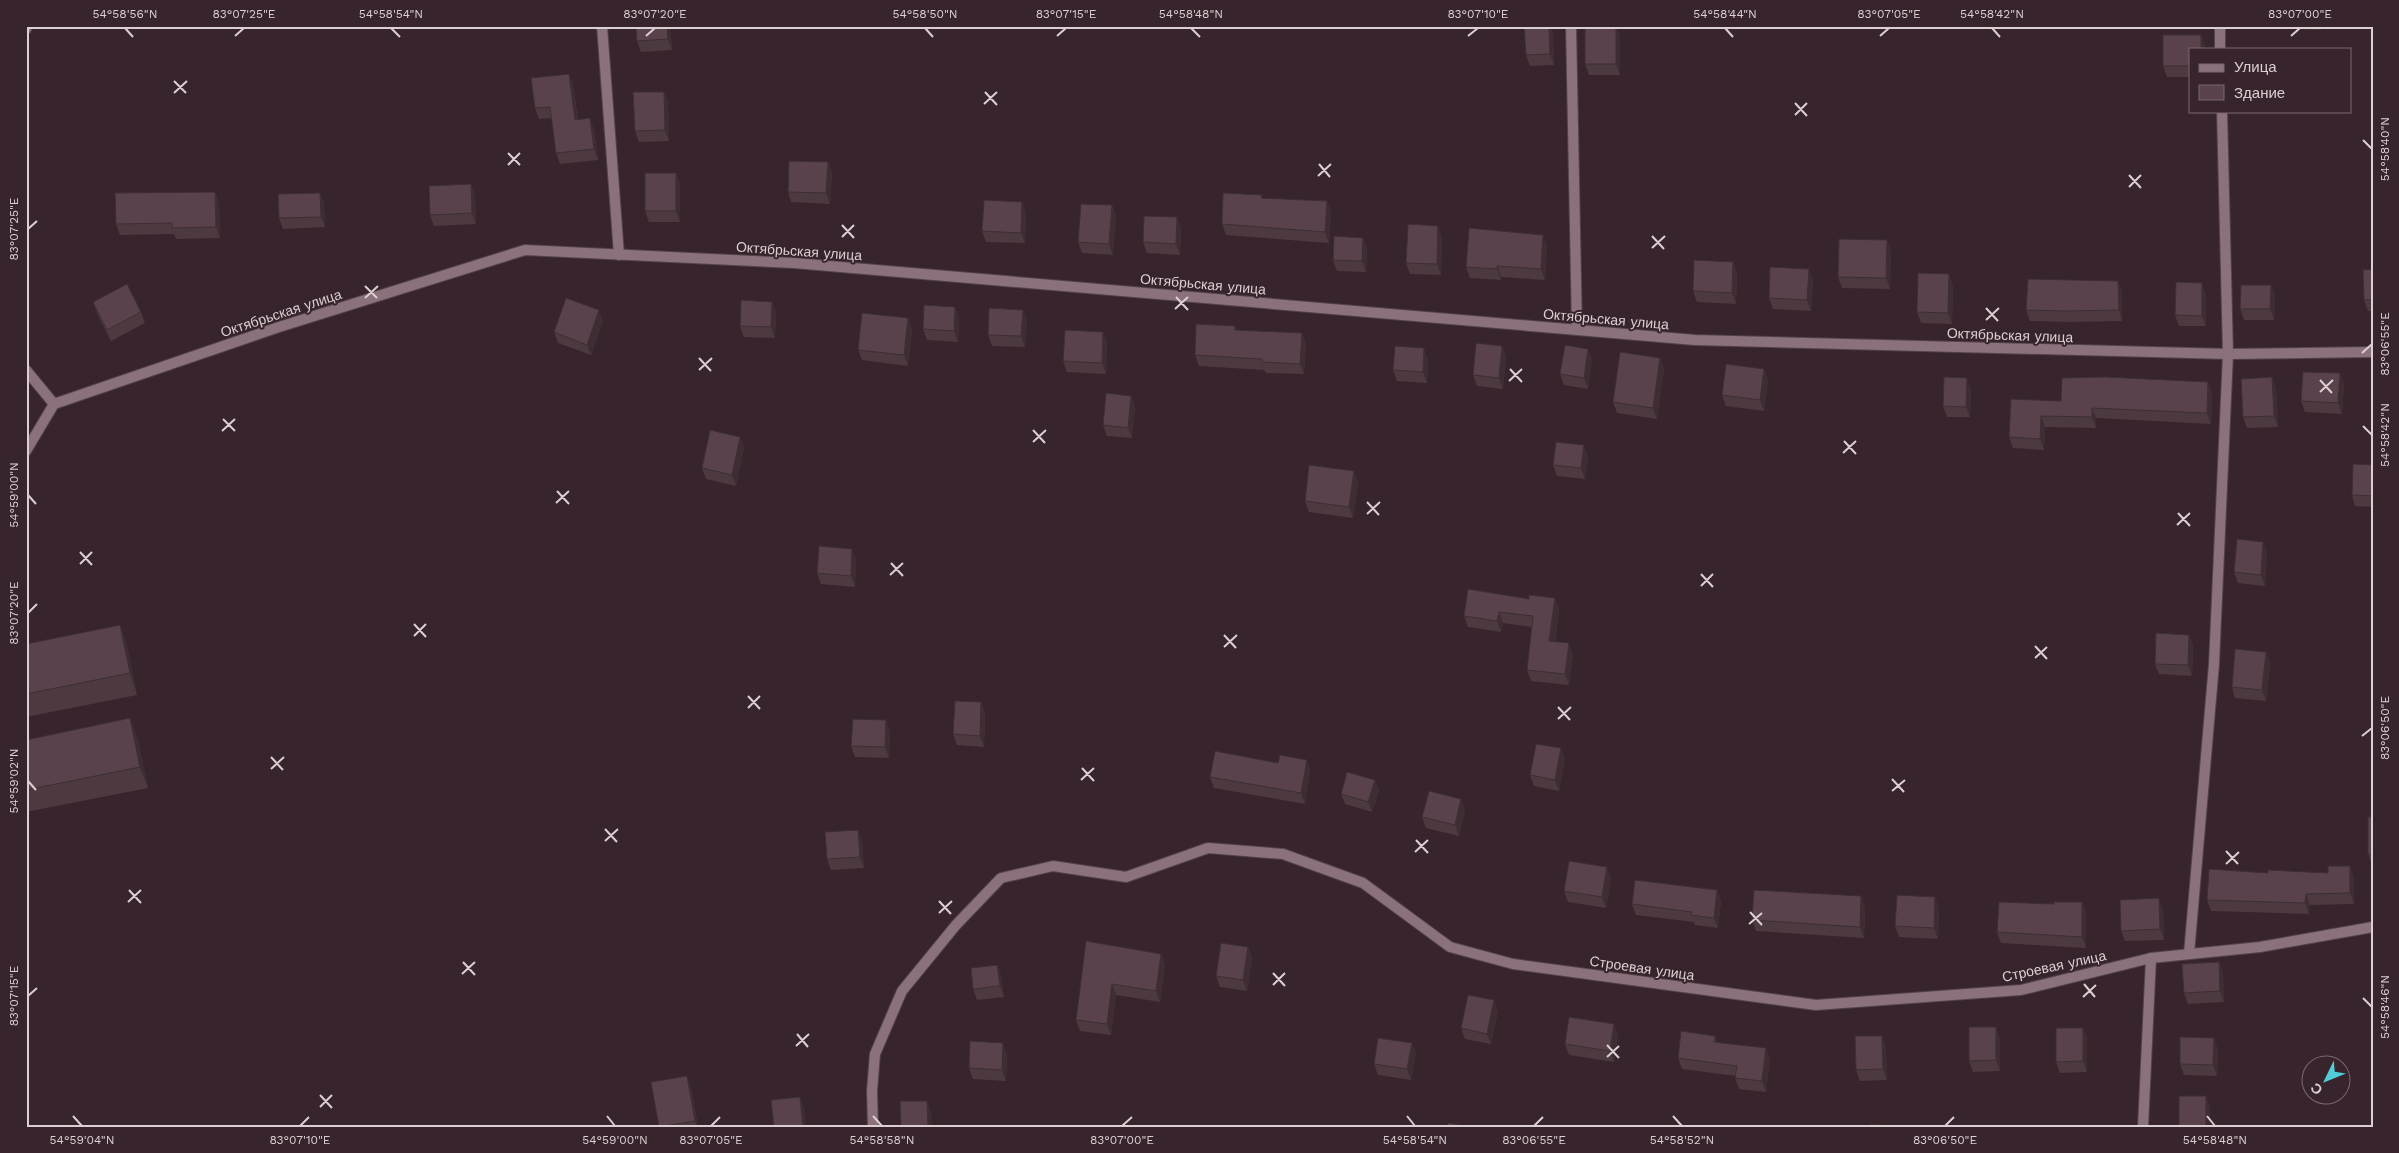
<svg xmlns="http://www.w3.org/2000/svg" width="2399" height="1153" font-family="'Work Sans',sans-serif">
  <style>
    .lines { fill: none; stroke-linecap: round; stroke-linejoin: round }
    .service-casing { stroke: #53434a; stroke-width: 12 }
    .minor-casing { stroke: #53434a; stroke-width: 12 }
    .service { stroke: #8a717b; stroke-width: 10 }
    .minor { stroke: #8a717b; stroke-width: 10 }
    .wall { fill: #4d3940 }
    .shaded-wall { fill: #3e2e34 }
    .building { fill: #59424b; stroke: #3e2e34 }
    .ticks { fill: none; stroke: #dccfd4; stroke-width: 2 }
    .labels { text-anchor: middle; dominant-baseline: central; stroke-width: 4; stroke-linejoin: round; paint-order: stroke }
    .street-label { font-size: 14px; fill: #dccfd4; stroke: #38242c }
    .neatline { fill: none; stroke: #dccfd4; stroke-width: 2 }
    .ticks-label { font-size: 12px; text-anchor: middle; fill: #dccfd4 }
  </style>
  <rect width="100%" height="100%" fill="#38242c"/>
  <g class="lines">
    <!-- service casing -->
    <g class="service-casing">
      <path id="service" d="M602,26L619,255"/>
    </g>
    <!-- minor casing -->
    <g class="minor-casing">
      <g id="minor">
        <path d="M1571,26L1577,330"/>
        <path d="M2220,26V49"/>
        <path d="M26,29L27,26"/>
        <path d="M26,370L54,404"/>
        <path d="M54,404L279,327L525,250L794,263L1695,340L2228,354L2373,352"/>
        <path d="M26,451L54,404"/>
        <path d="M2189,954L2214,664L2228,354L2222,111"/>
        <path d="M873,1127L872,1091L875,1054L902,991L956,925L1001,878L1053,866L1126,877L1208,848L1283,854L1363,883L1450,947L1513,964L1816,1005L2021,990L2151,958L2260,947L2373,927"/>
        <path d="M2143,1127L2151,958"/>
      </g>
    </g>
    <!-- service -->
    <use href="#service" class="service"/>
    <!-- minor -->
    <use href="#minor" class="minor"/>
  </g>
  <!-- wall -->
  <g class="wall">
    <path d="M636,26H670L672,50L641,52L637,41Z"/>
    <path d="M1524,26H1550L1553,35L1554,65L1530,66L1526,55Z"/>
    <path d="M1616,26L1620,37V75H1589L1585,64Z"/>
    <path d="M2282,26H2321V30L2283,28Z"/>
    <path d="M2163,35H2201L2205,46V49H2190V77H2167L2163,66Z"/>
    <path d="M569,74L573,84L578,120L594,129L598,160L560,164L556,153L552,118L539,119L535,108Z"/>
    <path d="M664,92L668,102L669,141L639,142L635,131Z"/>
    <path d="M828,162L832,173L830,204L791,202L788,192Z"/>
    <path d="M676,173L680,184V222H649L645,211Z"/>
    <path d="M471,184L475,195L476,224L434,226L430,215Z"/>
    <path d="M215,192L219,203L220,238L176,239L174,234L120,235L116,224Z"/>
    <path d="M320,193L324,204L325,227L283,229L279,218Z"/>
    <path d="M1262,195V198L1327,201L1331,212L1329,243L1226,235L1222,224Z"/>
    <path d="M1022,202L1026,213L1025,243L986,242L982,231Z"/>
    <path d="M1112,205L1116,216L1113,255L1082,253L1078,242Z"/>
    <path d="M1181,228L1180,255L1147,253L1143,242Z"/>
    <path d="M1442,237L1441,275L1410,274L1406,263Z"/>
    <path d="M1887,240L1891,251L1890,289L1842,288L1838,277Z"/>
    <path d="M1547,245L1545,280L1501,277V280L1470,278L1466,267Z"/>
    <path d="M1367,248L1366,272L1337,271L1333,260Z"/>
    <path d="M1733,262L1737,273L1736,304L1697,302L1693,291Z"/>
    <path d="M2373,269V311H2368L2364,300Z"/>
    <path d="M1813,280L1811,311L1773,309L1769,298Z"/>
    <path d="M2118,281L2122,292V321L2069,322L2030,321L2026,310Z"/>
    <path d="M1953,285L1952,324L1921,323L1917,312Z"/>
    <path d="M2271,285L2275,296L2274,320H2244L2240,309Z"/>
    <path d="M2206,294V326H2179L2175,315Z"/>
    <path d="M93,302L141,312L145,323L111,341L97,313Z"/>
    <path d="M772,302L776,313L775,338L744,337L740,326Z"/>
    <path d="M955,307L959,318L958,342L927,340L923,329Z"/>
    <path d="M1023,310L1027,320L1025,347L992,346L988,335Z"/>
    <path d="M908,318L912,329L908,366L862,360L858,350Z"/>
    <path d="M603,321L591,355L558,343L554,332Z"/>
    <path d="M1235,326L1236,330L1302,333L1306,344L1304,374L1266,373L1264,370L1199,366L1195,355Z"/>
    <path d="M1103,332L1107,343L1106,374L1067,372L1063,361Z"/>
    <path d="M1502,346L1506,357L1503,389L1477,386L1473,375Z"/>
    <path d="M1588,349L1592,360L1588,389L1564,385L1560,374Z"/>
    <path d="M1660,358L1664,369L1657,419L1617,413L1613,402Z"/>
    <path d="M1428,359L1427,383L1397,381L1393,370Z"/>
    <path d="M1764,369L1768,380L1764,411L1726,406L1722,395Z"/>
    <path d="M2272,377L2276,388L2278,427L2247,428L2243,417Z"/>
    <path d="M2344,384L2342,414L2305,412L2301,401Z"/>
    <path d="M1971,389L1970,417H1947L1943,406Z"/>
    <path d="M2212,393L2211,424L2096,418V428L2045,427L2044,450L2013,448L2009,437L2061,401Z"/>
    <path d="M1131,396L1135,407L1132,438L1107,436L1103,425Z"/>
    <path d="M740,437L744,448L736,486L706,479L702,468Z"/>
    <path d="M1588,456L1585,479L1557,476L1553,465Z"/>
    <path d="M2373,465V507L2355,506L2352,495Z"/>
    <path d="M1358,482L1353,518L1309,512L1305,501Z"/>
    <path d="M2263,542L2267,552L2265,586L2238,583L2234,572Z"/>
    <path d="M856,560L855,587L821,584L817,573Z"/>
    <path d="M1468,589L1559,609L1555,642L1573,654L1569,685L1531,681L1527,670L1532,627L1503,623L1501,632L1468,627L1464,616Z"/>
    <path d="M120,625L127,646L137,695L26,717V644Z"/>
    <path d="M2189,635L2193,646L2192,676L2159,674L2155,664Z"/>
    <path d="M2266,652L2270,663L2266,701L2235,698L2232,687Z"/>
    <path d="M981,702L985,713L984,747L957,745L953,734Z"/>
    <path d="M130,718L138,740L148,788L26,812V740Z"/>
    <path d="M890,731L889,758L855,757L851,746Z"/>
    <path d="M1565,759L1559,791L1534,786L1530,775Z"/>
    <path d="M1307,760L1310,771L1305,804L1214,788L1210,777L1278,763Z"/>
    <path d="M1375,780L1379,791L1372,812L1345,804L1341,794Z"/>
    <path d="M1465,810L1459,836L1426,828L1422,817Z"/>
    <path d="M2373,817V865H2372L2368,854Z"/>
    <path d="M862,841L864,868L831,870L827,859Z"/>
    <path d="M2354,877V904L2310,905L2309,914L2211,911L2207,900Z"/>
    <path d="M1611,878L1606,908L1568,902L1564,891Z"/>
    <path d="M1721,901L1718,928L1695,925L1694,922L1636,915L1632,904Z"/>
    <path d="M2082,902L2086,913V948L2001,943L1997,932L2054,904Z"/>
    <path d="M1865,907L1864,938L1756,931L1752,920Z"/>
    <path d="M1939,908L1938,939L1899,937L1895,926Z"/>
    <path d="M2163,909L2164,940L2125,941L2121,931Z"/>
    <path d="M1086,941L1161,954L1165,965L1160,1002L1116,995L1111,1035L1080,1031L1076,1020Z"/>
    <path d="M1248,947L1252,958L1247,991L1220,987L1216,976Z"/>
    <path d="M2219,962L2223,973L2224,1002L2188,1004L2184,993Z"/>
    <path d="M997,965L1001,976L1004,997L977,1000L973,989Z"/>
    <path d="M1498,1011L1491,1044L1465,1039L1461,1028Z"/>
    <path d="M2083,1028L2087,1038V1072L2060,1073L2056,1062Z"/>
    <path d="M1618,1035L1614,1062L1569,1055L1565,1044Z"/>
    <path d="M1715,1036L1717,1043L1770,1059L1766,1092L1739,1089L1735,1078L1736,1076L1682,1069L1678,1058Z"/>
    <path d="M2000,1038V1071L1973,1072L1969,1061Z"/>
    <path d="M1412,1043L1416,1054L1411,1080L1378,1075L1374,1064Z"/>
    <path d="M1886,1047L1887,1080L1860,1081L1856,1070Z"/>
    <path d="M2218,1049L2217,1076L2184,1075L2180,1064Z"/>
    <path d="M1007,1054L1006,1081L973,1079L969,1068Z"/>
    <path d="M691,1087L698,1127H659Z"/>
  </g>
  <!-- shaded-wall -->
  <g class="shaded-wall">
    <path d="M667,26H670L672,50L668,39Z"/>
    <path d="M1549,26H1550L1553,35L1554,65L1550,54Z"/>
    <path d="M1616,26L1620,37V75L1616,64Z"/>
    <path d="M2201,35L2205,46V49H2201Z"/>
    <path d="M569,74L573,84L579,131L575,120Z"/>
    <path d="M664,92L668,102L669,141L665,130Z"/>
    <path d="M590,118L594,129L598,160L594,149Z"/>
    <path d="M828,162L832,173L830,204L826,193Z"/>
    <path d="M676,173L680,184V222L676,211Z"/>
    <path d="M471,184L475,195L476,224L472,213Z"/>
    <path d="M215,192L219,203L220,238L216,227Z"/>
    <path d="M320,193L324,204L325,227L321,217Z"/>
    <path d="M1327,201L1331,212L1329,243L1325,232Z"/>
    <path d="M1022,202L1026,213L1025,243L1021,233Z"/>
    <path d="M1112,205L1116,216L1113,255L1109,244Z"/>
    <path d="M1177,217L1181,228L1180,255L1176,244Z"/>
    <path d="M1438,226L1442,237L1441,275L1437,264Z"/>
    <path d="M1543,235L1547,245L1545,280L1541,269Z"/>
    <path d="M1363,238L1367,248L1366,272L1362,261Z"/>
    <path d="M1887,240L1891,251L1890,289L1886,278Z"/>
    <path d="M1733,262L1737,273L1736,304L1732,293Z"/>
    <path d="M1497,266L1501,277V280L1497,269Z"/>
    <path d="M1809,269L1813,280L1811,311L1807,300Z"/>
    <path d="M1949,274L1953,285L1952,324L1948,313Z"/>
    <path d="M2118,281L2122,292V321L2119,310Z"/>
    <path d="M2202,283L2206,294V326L2202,316Z"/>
    <path d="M2271,285L2275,296L2274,320L2270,309Z"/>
    <path d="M772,302L776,313L775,338L771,327Z"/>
    <path d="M955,307L959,318L958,342L954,331Z"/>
    <path d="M599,310L603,321L591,355L587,345Z"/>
    <path d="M1023,310L1027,320L1025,347L1021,336Z"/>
    <path d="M908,318L912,329L908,366L904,355Z"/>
    <path d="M1103,332L1107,343L1106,374L1102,363Z"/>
    <path d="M1302,333L1306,344L1304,374L1300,364Z"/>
    <path d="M1502,346L1506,357L1503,389L1499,378Z"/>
    <path d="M1424,348L1428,359L1427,383L1423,372Z"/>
    <path d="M1588,349L1592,360L1588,389L1584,378Z"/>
    <path d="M1660,358L1664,369L1657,419L1653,408Z"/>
    <path d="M1764,369L1768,380L1764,411L1760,400Z"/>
    <path d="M2340,373L2344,384L2342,414L2338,403Z"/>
    <path d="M2272,377L2276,388L2278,427L2274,416Z"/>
    <path d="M1967,378L1971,389L1970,417L1966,407Z"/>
    <path d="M2208,382L2212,393L2211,424L2207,413Z"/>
    <path d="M1131,396L1135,407L1132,438L1128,428Z"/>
    <path d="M2092,408L2096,418V428L2092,417Z"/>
    <path d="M2041,416L2045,427L2044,450L2040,439Z"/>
    <path d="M740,437L744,448L736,486L732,475Z"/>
    <path d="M1584,445L1588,456L1585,479L1581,468Z"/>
    <path d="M1354,471L1358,482L1353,518L1349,507Z"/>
    <path d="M2263,542L2267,552L2265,586L2261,575Z"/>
    <path d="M852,549L856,560L855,587L851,576Z"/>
    <path d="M1555,598L1559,609L1553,652L1549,641Z"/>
    <path d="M1499,612L1503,623L1501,632L1497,621Z"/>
    <path d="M120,625L127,646L137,695L130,673Z"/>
    <path d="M2189,635L2193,646L2192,676L2188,665Z"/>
    <path d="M1569,643L1573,654L1569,685L1565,674Z"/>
    <path d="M2266,652L2270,663L2266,701L2262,690Z"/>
    <path d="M981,702L985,713L984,747L980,736Z"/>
    <path d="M130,718L138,740L148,788L140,767Z"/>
    <path d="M886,720L890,731L889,758L885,747Z"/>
    <path d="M1561,748L1565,759L1559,791L1555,780Z"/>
    <path d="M1307,760L1310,771L1305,804L1301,793Z"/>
    <path d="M1375,780L1379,791L1372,812L1368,802Z"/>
    <path d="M1461,799L1465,810L1459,836L1455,825Z"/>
    <path d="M858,830L862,841L864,868L860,857Z"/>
    <path d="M2350,866L2354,877V904L2350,893Z"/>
    <path d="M1607,867L1611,878L1606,908L1602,897Z"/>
    <path d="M1717,890L1721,901L1718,928L1714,918Z"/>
    <path d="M2306,894L2310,905L2309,914L2305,903Z"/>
    <path d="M1861,896L1865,907L1864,938L1860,927Z"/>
    <path d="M1935,897L1939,908L1938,939L1934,928Z"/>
    <path d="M2159,898L2163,909L2164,940L2160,929Z"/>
    <path d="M2082,902L2086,913V948L2082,937Z"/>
    <path d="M1248,947L1252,958L1247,991L1243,980Z"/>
    <path d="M1161,954L1165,965L1160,1002L1156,991Z"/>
    <path d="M2219,962L2223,973L2224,1002L2220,991Z"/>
    <path d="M997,965L1001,976L1004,997L1000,986Z"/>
    <path d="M1112,984L1116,995L1111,1035L1107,1024Z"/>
    <path d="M1494,1000L1498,1011L1491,1044L1487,1034Z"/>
    <path d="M1614,1024L1618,1035L1614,1062L1610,1051Z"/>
    <path d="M1996,1027L2000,1038V1071L1996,1060Z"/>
    <path d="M2083,1028L2087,1038V1072L2083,1061Z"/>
    <path d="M1882,1036L1886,1047L1887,1080L1883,1069Z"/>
    <path d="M2214,1038L2218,1049L2217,1076L2213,1065Z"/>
    <path d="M1003,1043L1007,1054L1006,1081L1002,1070Z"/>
    <path d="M1412,1043L1416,1054L1411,1080L1407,1069Z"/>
    <path d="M1766,1048L1770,1059L1766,1092L1762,1081Z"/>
    <path d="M687,1076L691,1087L698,1127H697L695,1121Z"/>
    <path d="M2206,1096L2210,1107V1127H2206Z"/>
    <path d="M800,1097L804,1108L806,1127H803Z"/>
    <path d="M927,1101L931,1112L932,1127H928Z"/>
  </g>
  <!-- building -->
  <g class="building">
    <path d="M636,26H667L668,39L637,41Z"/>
    <path d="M1524,26H1549L1550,54L1526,55Z"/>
    <rect x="1585" y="26" width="31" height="38"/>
    <path d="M2163,35H2201V49H2190V66H2163Z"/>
    <path d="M569,74L575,120L590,118L594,149L556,153L550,107L535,108L531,78Z"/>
    <path d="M633,92H664L665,130L635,131Z"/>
    <path d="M789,161L828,162L826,193L788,192Z"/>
    <rect x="645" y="173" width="31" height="38"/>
    <path d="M471,184L472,213L430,215L429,186Z"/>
    <path d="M215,192L216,227L172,228V223L116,224L115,193Z"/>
    <path d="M320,193L321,217L279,218L278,194Z"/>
    <path d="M1223,193L1262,195L1261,198L1327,201L1325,232L1222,224Z"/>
    <path d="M984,200L1022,202L1021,233L982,231Z"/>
    <path d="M1081,204L1112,205L1109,244L1078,242Z"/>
    <path d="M1144,216L1177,217L1176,244L1143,242Z"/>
    <path d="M1408,224L1438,226L1437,264L1406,263Z"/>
    <path d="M1469,228L1543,235L1541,269L1497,266V269L1466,267Z"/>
    <path d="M1334,236L1363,238L1362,261L1333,260Z"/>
    <path d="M1839,239L1887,240L1886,278L1838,277Z"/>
    <path d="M1694,260L1733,262L1732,293L1693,291Z"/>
    <path d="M1770,267L1809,269L1807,300L1769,298Z"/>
    <path d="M2373,269V300H2364L2363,270Z"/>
    <path d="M1918,273L1949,274L1948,313L1917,312Z"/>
    <path d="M2028,279L2118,281L2119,310L2065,311L2026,310Z"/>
    <path d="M2176,282L2202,283V316L2175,315Z"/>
    <path d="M127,284L141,312L107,330L93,302Z"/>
    <path d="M2241,285H2271L2270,309H2240Z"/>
    <path d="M566,298L599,310L587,345L554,332Z"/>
    <path d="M741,300L772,302L771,327L740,326Z"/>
    <path d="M924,305L955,307L954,331L923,329Z"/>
    <path d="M989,308L1023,310L1021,336L988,335Z"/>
    <path d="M862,313L908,318L904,355L858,350Z"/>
    <path d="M1196,324L1235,326V330L1302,333L1300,364L1262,362V359L1195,355Z"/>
    <path d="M1065,330L1103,332L1102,363L1063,361Z"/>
    <path d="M1476,343L1502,346L1499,378L1473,375Z"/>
    <path d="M1565,345L1588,349L1584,378L1560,374Z"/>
    <path d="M1395,346L1424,348L1423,372L1393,370Z"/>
    <path d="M1620,352L1660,358L1653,408L1613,402Z"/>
    <path d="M1726,364L1764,369L1760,400L1722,395Z"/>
    <path d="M2303,372L2340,373L2338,403L2301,401Z"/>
    <path d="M1944,377L1967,378L1966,407L1943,406Z"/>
    <path d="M2105,377L2208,382L2207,413L2092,408V417L2041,416L2040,439L2009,437L2011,399L2061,401L2062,378Z"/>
    <path d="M2272,377L2274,416L2243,417L2241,379Z"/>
    <path d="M1106,393L1131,396L1128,428L1103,425Z"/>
    <path d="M710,430L740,437L732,475L702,468Z"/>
    <path d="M1556,442L1584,445L1581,468L1553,465Z"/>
    <path d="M2353,464L2373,465V496L2352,495Z"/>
    <path d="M1309,465L1354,471L1349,507L1305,501Z"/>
    <path d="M2237,539L2263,542L2261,575L2234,572Z"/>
    <path d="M819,546L852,549L851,576L817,573Z"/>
    <path d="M1468,589L1529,599V595L1555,598L1549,641L1569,643L1565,674L1527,670L1533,616L1499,612L1497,621L1464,616Z"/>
    <path d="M120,625L130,673L26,694V644Z"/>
    <path d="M2156,633L2189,635L2188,665L2155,664Z"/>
    <path d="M2235,649L2266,652L2262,690L2232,687Z"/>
    <path d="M955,701L981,702L980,736L953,734Z"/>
    <path d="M130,718L140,767L26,790V740Z"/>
    <path d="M853,719L886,720L885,747L851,746Z"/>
    <path d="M1536,744L1561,748L1555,780L1530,775Z"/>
    <path d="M1215,751L1278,763L1280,755L1307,760L1301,793L1210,777Z"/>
    <path d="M1347,772L1375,780L1368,802L1341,794Z"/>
    <path d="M1429,791L1461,799L1455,825L1422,817Z"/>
    <rect x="2368" y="817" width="5" height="37"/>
    <path d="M858,830L860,857L827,859L825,832Z"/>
    <path d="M1569,861L1607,867L1602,897L1564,891Z"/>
    <path d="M2328,866H2350V893L2306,894L2305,903L2207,900L2209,869L2268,873V870L2328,873Z"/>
    <path d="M1635,880L1717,890L1714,918L1691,915L1692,912L1632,904Z"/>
    <path d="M1754,890L1861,896L1860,927L1752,920Z"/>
    <path d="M1897,895L1935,897L1934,928L1895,926Z"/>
    <path d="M2159,898L2160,929L2121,931L2120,900Z"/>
    <path d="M1999,902L2054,904V902H2082V937L1997,932Z"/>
    <path d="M1086,941L1161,954L1156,991L1112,984L1107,1024L1076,1020Z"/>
    <path d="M1221,943L1248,947L1243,980L1216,976Z"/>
    <path d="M2219,962L2220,991L2184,993L2182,964Z"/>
    <path d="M997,965L1000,986L973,989L971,968Z"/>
    <path d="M1468,995L1494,1000L1487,1034L1461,1028Z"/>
    <path d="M1569,1017L1614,1024L1610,1051L1565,1044Z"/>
    <path d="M1969,1027H1996V1060L1969,1061Z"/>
    <path d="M2056,1028H2083V1061L2056,1062Z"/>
    <path d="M1681,1031L1715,1036L1714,1042L1766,1048L1762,1081L1735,1078L1737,1066L1678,1058Z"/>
    <path d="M1855,1036H1882L1883,1069L1856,1070Z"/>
    <path d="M2180,1037L2214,1038L2213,1065L2180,1064Z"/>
    <path d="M1378,1038L1412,1043L1407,1069L1374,1064Z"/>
    <path d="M970,1041L1003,1043L1002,1070L969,1068Z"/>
    <path d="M687,1076L695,1121L659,1127L651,1082Z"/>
    <rect x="2179" y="1096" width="27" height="31"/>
    <path d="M800,1097L803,1127H774L771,1100Z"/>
    <path d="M900,1101H927L928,1127H901Z"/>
    <path d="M1448,1123L1473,1127H1447Z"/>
    <path d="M1871,1124L1901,1127H1870Z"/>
  </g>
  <!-- ticks -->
  <path class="ticks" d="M125,28L133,37M391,28L400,37M925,28L933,37M1191,28L1200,37M1725,28L1733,37M1992,28L2000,37M235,36L244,28M646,36L655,28M1057,36L1066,28M1468,36L1478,28M1880,36L1889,28M2291,36L2300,28M174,81L186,93M985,92L997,105M174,93L187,81M1795,103L1807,116M984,104L997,92M1795,115L1807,103M2363,140L2372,149M508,153L520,165M1319,164L1330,177M508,165L520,153M2129,175L2141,188M1318,176L1331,164M2129,187L2141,175M842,225L854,238M28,229L37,221M1652,236L1664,249M842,237L854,225M1652,248L1665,236M365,286L377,298M1176,297L1188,310M365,298L378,286M1986,308L1998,321M1175,309L1188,297M1986,320L1999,308M2362,353L2372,344M699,358L711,371M1510,369L1522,382M699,370L712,358M2320,380L2332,393M1509,381L1522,369M2320,392L2333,380M223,419L235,431M2363,426L2372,435M1033,430L1045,443M222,431L235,419M1844,441L1856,454M1033,442L1046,430M1843,453L1856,441M557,491L569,504M28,495L36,504M1367,502L1379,515M556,503L569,491M2178,513L2190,526M1367,514L1380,502M2177,525L2190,513M80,552L92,565M891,563L903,576M80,564L92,552M1701,574L1713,587M890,575L903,563M1701,586L1713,574M28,613L37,604M414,624L426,637M1224,635L1236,648M414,636L426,624M2035,646L2047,659M1224,647L1237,635M2035,658L2047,647M748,696L760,709M1558,707L1570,720M748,708L760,696M1558,719L1571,707M2362,736L2372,728M271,757L283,770M1082,768L1094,781M271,769L284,757M1892,779L1904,792M1081,780L1094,768M28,781L36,790M1892,791L1905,780M605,829L617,842M1416,840L1428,853M605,841L618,829M2226,851L2238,864M1415,852L1428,840M2226,864L2239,852M129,890L141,903M939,901L951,914M128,902L141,890M1750,912L1762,925M939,913L952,901M1749,924L1762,913M463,962L475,975M1273,973L1285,986M462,974L475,962M2084,984L2095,997M1273,985L1285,973M28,996L37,988M2083,997L2096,985M2363,998L2372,1007M797,1034L808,1047M1607,1045L1619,1058M796,1046L809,1034M1607,1057L1619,1046M320,1095L332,1108M320,1107L332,1095M73,1116L82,1126M607,1116L615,1126M873,1116L882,1126M1407,1116L1415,1126M1673,1116L1682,1126M2207,1116L2215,1126M300,1126L309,1117M711,1126L720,1117M1122,1126L1132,1117M1534,1126L1543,1117M1945,1126L1954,1117"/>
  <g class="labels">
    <!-- street labels -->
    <g class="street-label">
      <text transform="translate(799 251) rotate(4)">Октябрьская улица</text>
      <text transform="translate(1203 284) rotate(5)">Октябрьская улица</text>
      <text transform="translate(281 313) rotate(-18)">Октябрьская улица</text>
      <text transform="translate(1606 319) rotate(5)">Октябрьская улица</text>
      <text transform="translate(2010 335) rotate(2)">Октябрьская улица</text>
      <text transform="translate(2054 966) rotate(-12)">Строевая улица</text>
      <text transform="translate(1642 968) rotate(8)">Строевая улица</text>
    </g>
  </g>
  <!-- border -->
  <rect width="2399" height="1153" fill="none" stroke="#38242c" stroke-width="55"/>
  <!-- legend -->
  <rect x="2189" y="48" width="162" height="65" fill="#38242c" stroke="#7a686f"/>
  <rect x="2199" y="64" width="25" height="8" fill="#8a717b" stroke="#7a686f"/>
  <text x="2234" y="72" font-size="15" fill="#dccfd4">Улица</text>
  <rect x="2199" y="85" width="25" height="15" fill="#59424b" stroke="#7a686f"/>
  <text x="2234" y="98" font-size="15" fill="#dccfd4">Здание</text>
  <!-- north arrow -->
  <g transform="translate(2326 1080) rotate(227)"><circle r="24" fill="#38242c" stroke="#7a686f"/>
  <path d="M0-4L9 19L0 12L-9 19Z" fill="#52ccd6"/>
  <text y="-8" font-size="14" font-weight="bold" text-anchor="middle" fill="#dccfd4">С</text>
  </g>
  <rect x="28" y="28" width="2344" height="1098" class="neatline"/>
  <g class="ticks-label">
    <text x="125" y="18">54°58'56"N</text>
    <text x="244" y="18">83°07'25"E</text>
    <text x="391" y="18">54°58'54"N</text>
    <text x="655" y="18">83°07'20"E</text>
    <text x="925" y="18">54°58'50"N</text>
    <text x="1066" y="18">83°07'15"E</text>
    <text x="1191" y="18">54°58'48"N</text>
    <text x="1478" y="18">83°07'10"E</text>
    <text x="1725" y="18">54°58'44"N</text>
    <text x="1889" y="18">83°07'05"E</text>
    <text x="1992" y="18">54°58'42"N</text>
    <text x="2300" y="18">83°07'00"E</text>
    <text transform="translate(2385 149) rotate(-90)" y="4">54°58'40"N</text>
    <text transform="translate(14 229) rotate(-90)" y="4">83°07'25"E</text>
    <text transform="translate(2385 344) rotate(-90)" y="4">83°06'55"E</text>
    <text transform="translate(2385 435) rotate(-90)" y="4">54°58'42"N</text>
    <text transform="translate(14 495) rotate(-90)" y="4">54°59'00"N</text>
    <text transform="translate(14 613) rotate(-90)" y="4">83°07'20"E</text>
    <text transform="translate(2385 728) rotate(-90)" y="4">83°06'50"E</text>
    <text transform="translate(14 781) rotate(-90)" y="4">54°59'02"N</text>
    <text transform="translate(14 996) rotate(-90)" y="4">83°07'15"E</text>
    <text transform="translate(2385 1007) rotate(-90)" y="4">54°58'46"N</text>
    <text x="82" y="1144">54°59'04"N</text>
    <text x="300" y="1144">83°07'10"E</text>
    <text x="615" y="1144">54°59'00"N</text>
    <text x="711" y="1144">83°07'05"E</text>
    <text x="882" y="1144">54°58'58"N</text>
    <text x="1122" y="1144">83°07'00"E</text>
    <text x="1415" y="1144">54°58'54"N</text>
    <text x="1534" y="1144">83°06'55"E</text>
    <text x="1682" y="1144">54°58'52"N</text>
    <text x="1945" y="1144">83°06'50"E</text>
    <text x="2215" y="1144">54°58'48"N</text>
  </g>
</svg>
